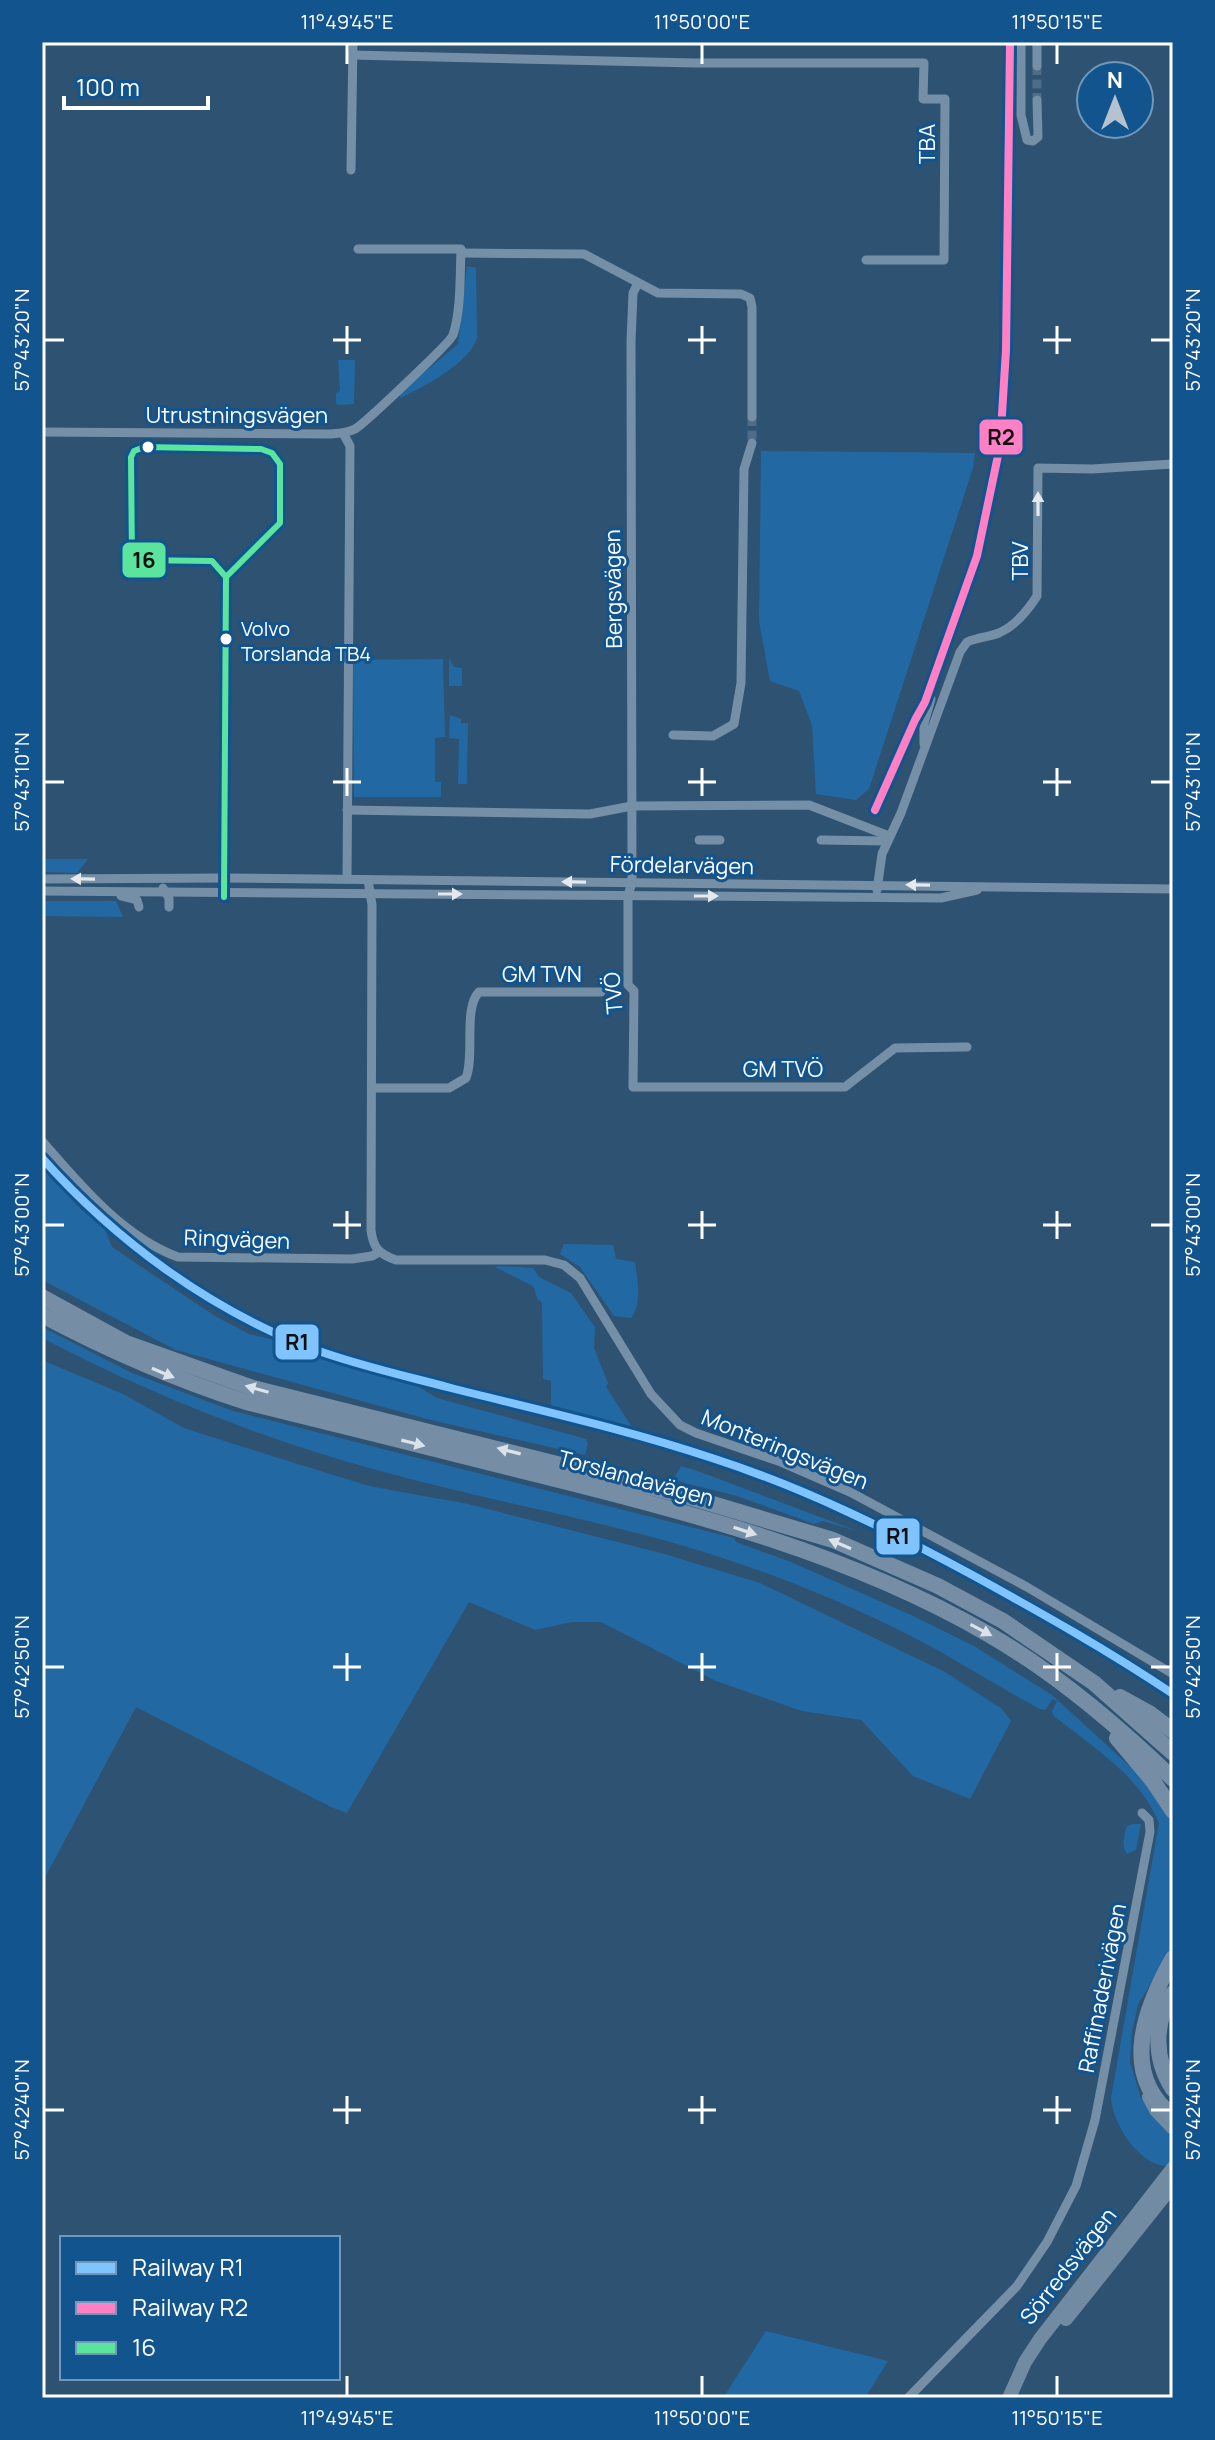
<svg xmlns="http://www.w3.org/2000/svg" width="1215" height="2440" font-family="Manrope,sans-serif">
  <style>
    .green { fill: #2269a3 }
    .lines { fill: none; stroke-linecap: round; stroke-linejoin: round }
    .street-tunnel { stroke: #4d6c87; stroke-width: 9; stroke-dasharray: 9 4.5; stroke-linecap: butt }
    .street { stroke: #758fa6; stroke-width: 9 }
    .secondary { stroke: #718ba2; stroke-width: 14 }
    .primary { stroke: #758ea5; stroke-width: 16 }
    .bus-1-casing { stroke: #12548e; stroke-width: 12 }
    .bus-1 { stroke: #5ae49d; stroke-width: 6 }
    .rail-1-casing { stroke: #12548e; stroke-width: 14 }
    .rail-2-casing { stroke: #12548e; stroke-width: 14 }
    .rail-1 { stroke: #80c4ff; stroke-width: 8 }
    .rail-2 { stroke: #ff80c5; stroke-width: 8 }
    .oneway { fill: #e3e9ed }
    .oneway2 { fill: #dce3e8 }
    .ticks { fill: none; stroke: #fff; stroke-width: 3 }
    .bus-dot { fill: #fff; stroke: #12548e; stroke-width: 3 }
    .labels { text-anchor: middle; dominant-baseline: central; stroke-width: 6; stroke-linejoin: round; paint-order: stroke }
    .bus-label { font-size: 20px; fill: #fff; stroke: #12548e; text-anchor: start }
    .street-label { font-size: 22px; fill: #fff; stroke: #12548e }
    .line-badge { stroke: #12548e; stroke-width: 3 }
    .pale-badge-label { font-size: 22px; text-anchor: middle; font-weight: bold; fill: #111 }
    .neatline { fill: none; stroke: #fff; stroke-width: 3 }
    .ticks-label { font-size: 20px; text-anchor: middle; fill: #fff }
  </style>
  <rect width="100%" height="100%" fill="#2e5272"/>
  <!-- green -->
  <g class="green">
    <path d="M467,266L476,268L477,338C471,362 422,388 400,398V393L458,344Z"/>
    <path d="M338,360H355L354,404L338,405L336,403V393L340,391Z"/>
    <path d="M761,451L975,453L973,468L869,789L856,800L816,794L812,725L799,691L770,681L759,621Z"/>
    <path d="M449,658L454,667L462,668V686H449Z"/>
    <path d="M443,659L445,737L435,738V782H441V797H354L353,660Z"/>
    <path d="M450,715L461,719V723H468L467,784H458L459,739L449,738Z"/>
    <path d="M42,859H88L77,873L42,872Z"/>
    <path d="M42,901H116L123,917L42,916Z"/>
    <path d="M42,1168L81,1209L105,1229L112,1247L215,1316L249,1334L270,1339L330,1362L419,1387L437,1398L586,1439L588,1444L585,1455L431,1420L176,1350L42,1280Z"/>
    <path d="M564,1244L613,1245L616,1259L635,1262C637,1280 643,1302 631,1318L614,1316L580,1267L560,1254Z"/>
    <path d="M498,1266L533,1268L539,1277L571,1293L595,1327L594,1348L608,1383L606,1387L634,1430L551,1405V1381L543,1379L542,1303L538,1300L533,1286L495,1267Z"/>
    <path d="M42,1327L132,1373L233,1411L734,1538L736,1542L791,1562L911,1615L974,1646L1052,1695L1135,1771L1164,1806L1173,1824V1945L1138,2005L1132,2031L1130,2062L1141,2098L1173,2139L1169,2166C1140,2167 1113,2125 1111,2098L1159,1823C1139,1775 1095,1749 1054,1716L1052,1711L1057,1701L1053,1699L1045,1710L1040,1709C1006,1691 974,1671 941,1652C861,1608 772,1572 684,1546C581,1516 476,1498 373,1469C257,1437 148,1393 42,1338Z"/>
    <path d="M42,1360L123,1394L184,1428L272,1456L369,1486L468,1504L661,1553L760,1583L945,1672L1002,1709L1011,1721L970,1799L913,1776L861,1720L802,1711L716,1681L601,1622H572L535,1630L469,1602L347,1813L331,1807L136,1707L42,1883Z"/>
    <path d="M681,1466L695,1470L860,1532L823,1521L814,1524L737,1496L673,1480Z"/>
    <path d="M1133,1824H1141L1136,1850L1127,1854C1121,1847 1124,1834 1127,1826Z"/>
    <path d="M766,2331L888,2361L865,2398H723Z"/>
  </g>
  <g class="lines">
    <!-- street-tunnel -->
    <g class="street-tunnel">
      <path d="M1037,66V100"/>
      <path d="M752,417V443"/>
    </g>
    <!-- street -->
    <g class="street">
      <path d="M1021,42V115L1027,140L1033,141L1038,137L1037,100"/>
      <path d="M1037,42V66"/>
      <path d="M352,55L695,63H924L923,99H945L944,260H866"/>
      <path d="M351,170L353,42"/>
      <path d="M461,253L584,254L658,293L741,294L750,298L752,307V417"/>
      <path d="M638,283L633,293L631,341L632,883L628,895V985L634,991L633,1087H845L895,1048L967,1047"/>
      <path d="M42,432L331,434C340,433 347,433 355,429C364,424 451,342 453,335C461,311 460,275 461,249H358"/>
      <path d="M343,433L350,446L347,879"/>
      <path d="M673,735L713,736L734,724L741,683L744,469L752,443"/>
      <path d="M924,744V723L931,699"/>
      <path d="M347,810L590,814L632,806L809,805L889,836"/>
      <path d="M699,840H720"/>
      <path d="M821,840L887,841"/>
      <path d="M42,879L224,878L1173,889"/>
      <path d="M368,880L372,905L371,1230C373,1248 379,1254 396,1260H545L564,1265L580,1278L651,1394L680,1425L696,1433L781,1462L850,1492L1027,1587L1173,1674"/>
      <path d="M163,888L169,898V907"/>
      <path d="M877,890L882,854L901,813L960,652L967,642C978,637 989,637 999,633C1015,626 1028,610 1037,596L1038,468L1092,469L1173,464"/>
      <path d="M42,891L941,898L977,890"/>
      <path d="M121,896L137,900L139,907"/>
      <path d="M224,897L226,577L212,561L132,560L131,457L134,451L144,447L261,449L272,453L280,464V523L226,577"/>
      <path d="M372,1088H449L466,1078C475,1055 463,1008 479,992H601"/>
      <path d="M42,1141C79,1184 123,1237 178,1257L352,1259L372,1256L379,1252"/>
      <path d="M908,2398L1017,2286L1047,2242L1076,2186L1095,2120L1150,1832L1149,1820L1142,1813"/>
    </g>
    <!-- secondary -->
    <g class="secondary">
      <path d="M1149,2097L1156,2110L1173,2128"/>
      <path d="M1066,2319L1173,2185"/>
      <path d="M1009,2398L1025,2362L1040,2339L1173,2168"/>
    </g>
    <!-- primary -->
    <g class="primary">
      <path d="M42,1297L126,1343L253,1388L689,1497L833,1540L938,1586L1003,1621L1094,1683L1173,1753"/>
      <path d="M42,1315C108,1350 174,1379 246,1402C344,1426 441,1450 539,1475C693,1513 850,1554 988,1634C1056,1673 1117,1725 1173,1779"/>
      <path d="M1120,1697L1149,1713L1173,1731"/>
      <path d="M1117,1738L1153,1781L1173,1811"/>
      <path d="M1173,1958C1146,2006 1118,2074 1173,2116"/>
      <path d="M1173,1993C1153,2022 1154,2060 1173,2089"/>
    </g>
    <!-- bus-1 casing -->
    <g class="bus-1-casing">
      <path id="bus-1" d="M224,897L226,577L212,561L132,560L131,457L134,451L144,447L261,449L272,453L280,464V523L226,577"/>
    </g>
    <!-- bus-1 -->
    <use href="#bus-1" class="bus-1"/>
    <!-- rail-1 casing -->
    <g class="rail-1-casing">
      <path id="rail-1" d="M42,1158C116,1241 211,1311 316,1350C360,1366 406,1376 451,1388C539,1410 629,1430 715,1459C807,1489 891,1531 976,1577C1043,1614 1109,1651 1173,1694"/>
    </g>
    <!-- rail-2 casing -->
    <g class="rail-2-casing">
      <path id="rail-2" d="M875,810L915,720L925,702L977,556L1000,446L1006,350L1010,42"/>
    </g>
    <!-- rail-1 -->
    <use href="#rail-1" class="rail-1"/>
    <!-- rail-2 -->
    <use href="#rail-2" class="rail-2"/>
  </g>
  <!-- one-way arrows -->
  <defs><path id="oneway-solid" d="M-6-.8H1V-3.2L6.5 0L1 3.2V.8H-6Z" transform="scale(2)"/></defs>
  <g class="oneway">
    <use href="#oneway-solid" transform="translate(1038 504) rotate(-90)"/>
    <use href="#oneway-solid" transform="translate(83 879) rotate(-179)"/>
    <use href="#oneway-solid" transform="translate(574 882) rotate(-179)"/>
    <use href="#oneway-solid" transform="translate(918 885) rotate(-179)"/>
    <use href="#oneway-solid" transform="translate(450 894)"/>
    <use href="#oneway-solid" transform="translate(706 896)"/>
  </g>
  <g class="oneway2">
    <use href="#oneway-solid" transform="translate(163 1373) rotate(23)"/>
    <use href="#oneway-solid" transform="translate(257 1389) rotate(-164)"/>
    <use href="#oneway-solid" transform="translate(413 1443) rotate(14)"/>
    <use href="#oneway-solid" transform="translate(509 1451) rotate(-166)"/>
    <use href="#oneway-solid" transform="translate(745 1531) rotate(18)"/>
    <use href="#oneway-solid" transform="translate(840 1544) rotate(-157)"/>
    <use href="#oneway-solid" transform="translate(981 1630) rotate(28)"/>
  </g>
  <!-- ticks -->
  <path class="ticks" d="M347,44V64M702,44V64M1057,44V64M347,326V354M702,326V354M1057,326V354M44,340H64M333,340H361M688,340H716M1043,340H1071M1151,340H1171M347,768V796M702,768V796M1057,768V796M44,782H64M333,782H361M688,782H716M1043,782H1071M1151,782H1171M347,1211V1239M702,1211V1239M1057,1211V1239M44,1225H64M333,1225H361M688,1225H716M1043,1225H1071M1151,1225H1171M347,1653V1681M702,1653V1681M1057,1653V1681M44,1667H64M333,1667H361M688,1667H716M1043,1667H1071M1151,1667H1171M347,2096V2124M702,2096V2124M1057,2096V2124M44,2110H64M333,2110H361M688,2110H716M1043,2110H1071M1151,2110H1171M347,2376V2396M702,2376V2396M1057,2376V2396"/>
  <!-- markers -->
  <g class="bus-dot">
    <circle cx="148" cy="447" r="7"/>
    <circle cx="226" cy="639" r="7"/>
  </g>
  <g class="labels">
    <!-- bus labels -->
    <g class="bus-label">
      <text x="241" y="628">Volvo<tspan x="241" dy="25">Torslanda TB4</tspan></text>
    </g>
    <!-- street labels -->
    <g class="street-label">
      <text transform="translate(927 144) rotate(-90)">TBA</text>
      <text x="237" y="415">Utrustningsvägen</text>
      <text transform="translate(1020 561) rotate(-90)">TBV</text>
      <text transform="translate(613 589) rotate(-91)">Bergsvägen</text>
      <text transform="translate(682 865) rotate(1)">Fördelarvägen</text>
      <text x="542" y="974">GM TVN</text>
      <text transform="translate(613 993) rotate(-95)">TVÖ</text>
      <text x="783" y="1069">GM TVÖ</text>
      <text transform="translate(237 1239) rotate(2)">Ringvägen</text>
      <text transform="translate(785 1449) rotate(22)">Monteringsvägen</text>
      <text transform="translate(636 1478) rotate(15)">Torslandavägen</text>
      <text transform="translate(1102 1988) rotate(-79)">Raffinaderivägen</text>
      <text transform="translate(1068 2266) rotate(-52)">Sörredsvägen</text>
    </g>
  </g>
  <g class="line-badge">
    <rect x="978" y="418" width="46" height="38" rx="8" fill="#ff80c5"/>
    <rect x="121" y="541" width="46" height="38" rx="8" fill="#5ae49d"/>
    <rect x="274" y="1323" width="46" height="38" rx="8" fill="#80c4ff"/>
    <rect x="875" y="1517" width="46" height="39" rx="8" fill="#80c4ff"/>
  </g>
  <g class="pale-badge-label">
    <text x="1001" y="445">R2</text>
    <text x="144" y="568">16</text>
    <text x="297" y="1350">R1</text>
    <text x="898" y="1544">R1</text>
  </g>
  <!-- border -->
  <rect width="1215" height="2440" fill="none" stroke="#12548e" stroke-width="88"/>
  <!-- legend -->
  <rect x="60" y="2236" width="280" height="144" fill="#12548e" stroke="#7198bb" stroke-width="2"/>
  <rect x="76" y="2262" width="40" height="12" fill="#80c4ff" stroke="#7198bb" stroke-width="2"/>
  <text x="132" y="2276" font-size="24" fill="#ffffff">Railway R1</text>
  <rect x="76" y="2302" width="40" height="12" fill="#ff80c5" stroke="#7198bb" stroke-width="2"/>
  <text x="132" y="2316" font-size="24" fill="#ffffff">Railway R2</text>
  <rect x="76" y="2342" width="40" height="12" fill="#5ae49d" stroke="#7198bb" stroke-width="2"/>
  <text x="132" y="2356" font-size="24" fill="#ffffff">16</text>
  <!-- north arrow -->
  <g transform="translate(1115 100)"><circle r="38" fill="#12548e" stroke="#7198bb" stroke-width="2"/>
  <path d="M0-6L14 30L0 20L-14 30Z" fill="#b6c2ce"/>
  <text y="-12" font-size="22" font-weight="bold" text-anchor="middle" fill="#ffffff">N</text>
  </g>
  <!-- scale -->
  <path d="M64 96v12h144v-12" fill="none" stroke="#ffffff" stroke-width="4"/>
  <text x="76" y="96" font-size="24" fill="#ffffff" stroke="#12548e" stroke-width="6" paint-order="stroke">100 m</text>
  <rect x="44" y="44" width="1127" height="2352" class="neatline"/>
  <g class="ticks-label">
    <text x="347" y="29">11°49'45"E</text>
    <text x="702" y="29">11°50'00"E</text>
    <text x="1057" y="29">11°50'15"E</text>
    <text transform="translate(22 340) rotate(-90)" y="7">57°43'20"N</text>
    <text transform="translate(1193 340) rotate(-90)" y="7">57°43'20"N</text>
    <text transform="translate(22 782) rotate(-90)" y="7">57°43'10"N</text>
    <text transform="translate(1193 782) rotate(-90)" y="7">57°43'10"N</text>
    <text transform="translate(22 1225) rotate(-90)" y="7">57°43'00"N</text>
    <text transform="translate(1193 1225) rotate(-90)" y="7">57°43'00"N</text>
    <text transform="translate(22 1667) rotate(-90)" y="7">57°42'50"N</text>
    <text transform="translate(1193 1667) rotate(-90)" y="7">57°42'50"N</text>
    <text transform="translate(22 2110) rotate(-90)" y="7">57°42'40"N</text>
    <text transform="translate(1193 2110) rotate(-90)" y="7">57°42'40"N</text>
    <text x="347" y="2425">11°49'45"E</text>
    <text x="702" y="2425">11°50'00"E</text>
    <text x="1057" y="2425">11°50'15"E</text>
  </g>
</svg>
